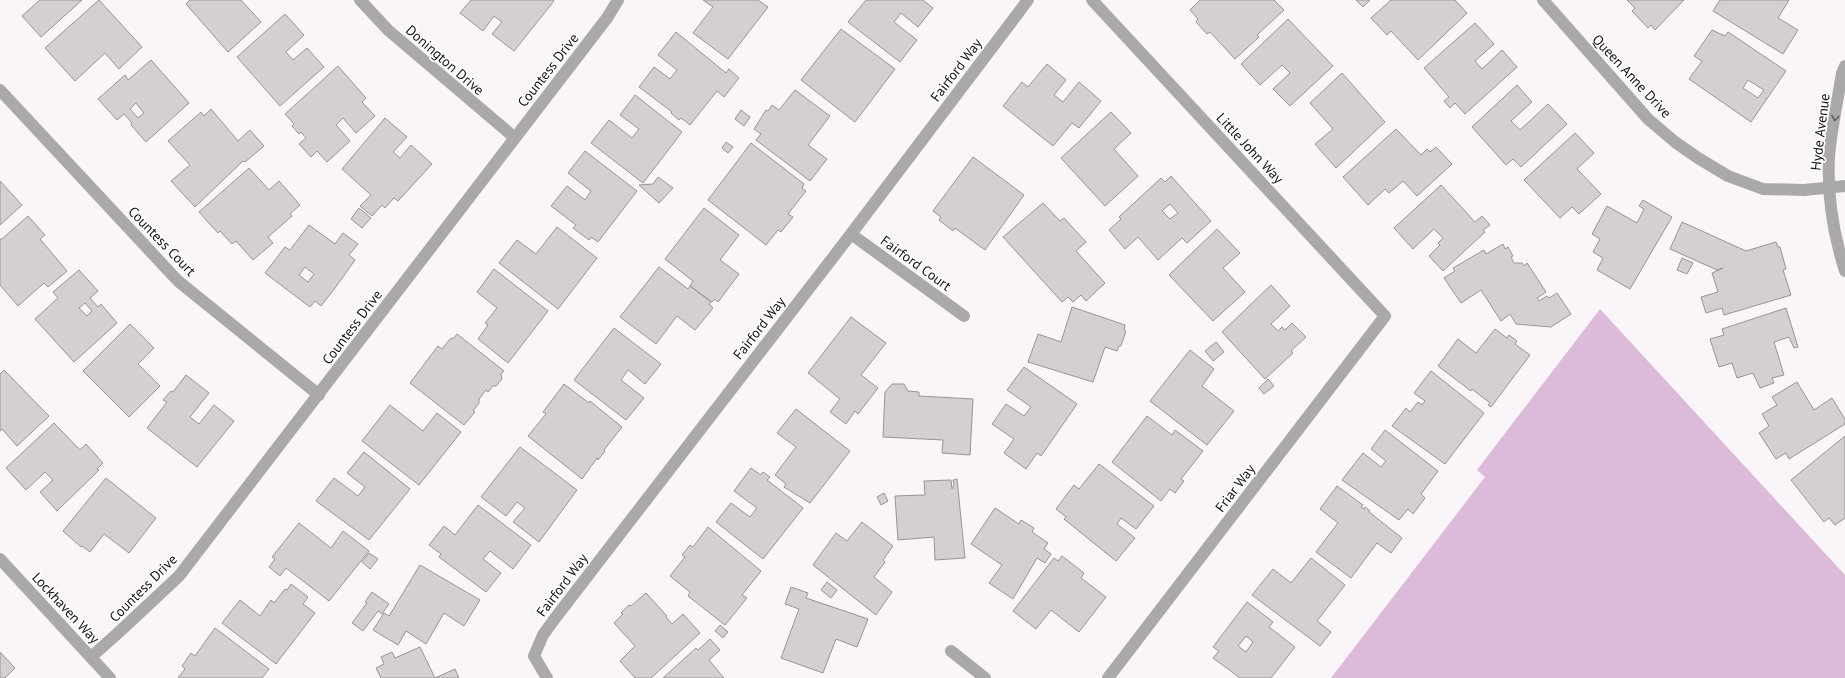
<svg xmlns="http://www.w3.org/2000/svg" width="1845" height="678" font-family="'PT Sans',sans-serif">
<rect width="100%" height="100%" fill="#faf5f9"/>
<path fill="#dcbad9" d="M1600,309l245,266v103h-514l154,-201 -8,-7z"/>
<path fill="#d4cfd3" stroke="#979397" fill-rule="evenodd" d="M40,0h42l-41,37 -19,-21z
M99,0l43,47 -23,22 -14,-16 -30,28 -30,-33z
M190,0h51l20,22 -33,30 -42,-48z
M471,0h82l1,1 -40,50 -22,-17 10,-12 -8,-6 -11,15 -23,-18z
M703,0h55l10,7 -40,52 -35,-26 20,-26z
M866,0h57l10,8 -15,19 -17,-14 -7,9 23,18 -17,22 -52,-40z
M1200,0h74l10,10 -27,25 2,2 -24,22 -25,-27 -3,2 -11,-12 2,-3 -8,-9z
M1356,0h14l-7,7z
M1391,0h64l12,13 -49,47 -27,-29 -4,4 -16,-17z
M1627,0h57l-29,30 -4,-5 -3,3 -16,-17 3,-3z
M1720,0h69l-11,18 20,12 -15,24 -70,-43z
M285,14l19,21 -18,17 7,8 14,-12 17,19 -44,39 -43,-49z
M1288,19l45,47 -43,40 -17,-17 17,-16 -8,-8 -22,20 -19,-21z
M1475,23l19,21 -19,17 7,8 20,-19 15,17 -52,47 -10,-11 -5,5 -6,-7 5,-4 -25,-29z
M841,29l54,40 -40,53 -54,-42z
M1712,30l13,6 3,-4 58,39 -35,51 -62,-43 13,-18 -8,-5zM1748,80l16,10 -6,8 -15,-10z
M676,32l50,41 3,-4 10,9 -15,19 -7,-6 -27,34 -9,-7 -2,2 -8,-7 1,-1 -33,-25 15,-20 16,12 7,-9 -19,-15z
M151,60l38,43 -43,39 -15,-17 1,-2 -8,-9 -7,6 -19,-21 27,-24 3,5zM136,103l8,10 -6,5 -8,-9z
M1047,64l19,16 -12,15 9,7 16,-20 22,19 -22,27 -7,-5 -19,23 -50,-40 19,-24 6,5z
M338,66l28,32 -4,4 13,14 -19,17 -13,-15 -7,7 14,16 -23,21 -10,-11 -6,6 -12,-13 7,-6 -5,-6 -2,2 -7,-8 2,-2 -9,-10z
M1342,73l43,49 -49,46 -21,-24 18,-15 -23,-26z
M1517,85l15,17 -21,19 9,9 28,-26 19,20 -46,43 -8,-8 -7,6 -34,-38z
M795,90l35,26 -22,29 19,14 -17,22 -54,-41 5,-6 -7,-5 12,-19 2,1 4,-6 7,5z
M635,95l47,37 -39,51 -52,-40 18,-23 23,18 7,-9 -19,-14z
M211,109l27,32 12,-11 14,16 -19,16 -2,-1 -48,46 -24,-26 19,-16 -22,-24 33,-29 3,4z
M741,110l9,7 -6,9 -9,-7z
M1111,112l20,21 -17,16 24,27 -33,30 -44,-48z
M385,118l22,19 -14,15 7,6 11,-13 21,19 -34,37 -4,-3 -9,10 -3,-3 -10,11 -12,-10 11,-11 -29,-26z
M1396,129l25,26 6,-6 3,3 6,-5 16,17 -35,32 -14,-15 -14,12 -4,-4 -17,16 -25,-28z
M1575,133l19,20 -17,16 24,25 -22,20 -7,-7 -12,11 -36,-38z
M726,142l7,5 -5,6 -6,-5z
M751,143l53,41 -2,4 4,3 -18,23 5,3 -12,15 -3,-2 -12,15 -58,-45z
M585,151l52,40 -39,51 -7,-5 -2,3 -16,-12 3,-3 -25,-19 16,-20 18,14 6,-9 -23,-18z
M973,157l51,38 -39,55 -30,-22 -2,3 -14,-11 2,-3 -8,-6z
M249,168l20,22 10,-9 21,24 -10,9 2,2 -24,21 5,6 -20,17 -17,-19 -4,3 -12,-13 -2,2 -19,-21z
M1171,176l40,45 -24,22 -5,-5 -24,22 -20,-23 -13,12 -16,-19 12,-11 -2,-2 42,-39 4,4zM1170,204l8,9 -8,6 -8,-8z
M658,177l15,11 -14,15 -20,-18 14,-1z
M0,181l22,24 -22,20z
M1441,185l34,37 7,-6 8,9 -7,5 2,2 -42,39 -14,-15 11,-11 -2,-2 5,-5 -9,-9 -21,20 -19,-21z
M1643,200l29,17 -42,72 -33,-19 6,-12 -10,-6 7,-13 -8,-5 15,-28 30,17 7,-14 -5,-3z
M1043,203l17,18 4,-3 22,24 -10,9 29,32 -19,18 -5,-6 -8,7 -5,-5 -6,5 -59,-65z
M359,208l12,10 -9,10 -11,-9z
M704,208l35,27 -19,25 19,14 -21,28 -3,-3 -3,3 -22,-16 3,-5 -28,-22z
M28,216l17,19 -5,4 27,32 -19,16 -4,-4 -26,23 -18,-21v-46h2z
M1682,222l64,29 30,-9 2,5h2l6,22 -3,1 8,25 -67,20 -2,-7 -16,5 -5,-16 17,-5 -6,-19 11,-5 -6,2 -47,-21z
M309,225l26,19 8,-11 15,11 -9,11 6,5 -20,28 -14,18 -6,-5 -5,6 -45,-34 20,-26 5,3zM305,267l9,7 -6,8 -9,-7z
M557,227l40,31 -39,51 -59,-46 18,-23 19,14z
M1217,229l23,24 -17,15 22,24 -32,29 -44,-46z
M1503,244l2,5 3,-2 5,9 -2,1 3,6h8l2,3 3,-3 19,29 -9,6 2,3 8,-5 2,2 8,-5 14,21 -20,13 -35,-3 -6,-10 -9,7 -20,-31 -20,13 -17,-25 11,-7 -2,-3 31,-18 2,4z
M1682,258l11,5 -6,11 -10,-4z
M659,267l29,22 2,-3 21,16 -2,2 4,4 -18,22 -18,-14 -21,28 -36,-27z
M494,269l54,42 -40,52 -30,-24 10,-14 -3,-2 12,-15 -20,-16z
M79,270l19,21 -8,7 8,9 3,-3 16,19 -43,39 -39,-43 23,-21 -5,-6zM85,303l7,8 -5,5 -8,-8z
M1271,285l19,21 -19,18 7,7 4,-4 3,3 7,-7 14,14 -15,14 2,2 -28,26 -43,-47z
M1072,307l53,18 -1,5 2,1 -5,15h-2l-2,5 -12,-4 -12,35 -65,-20 10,-28 23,8z
M1786,308l12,39 -4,1 -5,-11 -15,5 10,33 -12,3 2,5 -14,5 -7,-15 -16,5 -5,-15 -13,4 -9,-28 14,-4 -2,-6z
M851,317l35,26 -25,32 17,13 -20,26 -3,-3 -9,13 -16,-12 10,-13 -32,-26z
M130,324l24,24 -16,16 22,22 -31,31 -46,-46z
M614,328l47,36 -16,20 -17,-14 -7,10 23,18 -18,22 -52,-40z
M1495,329l12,9 2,-3 8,6 -2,3 15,11 -39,52 -3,-2 2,-2 -18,-14 -1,2 -33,-25 20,-27 18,14z
M457,334l47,37 -3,3 1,5 -6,7h-3l-5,6 -2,-2 -7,9v4l-6,8 2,1 -11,13 -54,-42 28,-37 4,3 8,-10 4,-1z
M1216,342l8,10 -11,9 -8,-10z
M1190,350l24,19 -12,17 32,25 -27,34 -57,-44z
M1024,367l53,37 -36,52 -4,-3 -11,16 -22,-16 10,-14 -22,-15 14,-20 18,12 7,-9 -24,-17z
M4,370l45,46 -32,30 -15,-17 -2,2v-57z
M1431,371l53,42 -39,51 -53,-38 14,-18 4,4 8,-10 4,3 3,-4 -11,-8z
M186,375l23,18 -19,24 9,7 15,-19 20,16 -37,46 -50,-39 20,-26 -4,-2 8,-9 2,1z
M1268,379l6,7 -10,8 -5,-6z
M1797,382l17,28 18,-12 13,21v5l-56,35 -3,-6 -10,6 -17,-26 10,-7 -7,-12 15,-9 -5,-8z
M564,384l25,19 1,-2 32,26 -18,23 1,1 -7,9 -1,-2 -15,21 -54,-43 18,-22 -3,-2z
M892,384h12l4,7 11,1v4l54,3 -3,56 -28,-2 1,-13 -60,-3 2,-45z
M390,405l33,26 14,-18 24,19 -42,53 -57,-44z
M796,409l54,42 -40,52 -26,-16 2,-3 -11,-9 21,-28 -19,-14z
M1147,416l25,19 3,-5 28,21 -22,28 3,2 -9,12 -5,-4 -9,12 -49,-39z
M54,423l26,27 6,-6 17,19 -6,6 2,1 -42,41 -17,-19 13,-12 -8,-8 -19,18 -20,-22z
M1385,430l53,41 -17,23 4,4 -12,16 -5,-5 -9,11 -57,-40 21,-27 18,14 5,-6 -15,-12z
M1845,436v82l-10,7 -6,-7 -5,4 -33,-42z
M520,447l57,43 -38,52 -26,-20 12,-14 -8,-6 -11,14 -25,-19z
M364,452l46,37 -41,51 -53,-39 18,-23 24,18 7,-9 -18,-14z
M1099,464l55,42 -18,23 -15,-11 -4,6 18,14 -19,23 -52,-42 2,-2 -10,-8 18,-24 5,4z
M751,468l10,7 2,-3 7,5 -3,3 36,28 -40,51 -47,-37 15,-19 19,14 7,-9 -23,-17z
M106,478l50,40 -27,35 -25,-19 -14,18 -8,-6 -1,1 -18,-16z
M957,479l8,79 -30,2 -1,-23 -36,3 -3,-44 30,-1 -1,-14 27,-1 1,9 2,-4 -1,-5z
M1337,486l26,19 -2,2 3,2 1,-2 5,4 -1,1 33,26 -11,15 -14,-10 -26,35 -35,-26 22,-29 -18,-14z
M884,493l4,8 -7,4 -4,-8z
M478,505l53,40 -18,24 -23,-18 -7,8 18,14 -15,19 -47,-35 2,-3 -12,-9 15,-19 11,9z
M995,508l24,16 2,-4 13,8 -2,4 16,11 -4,6 7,5 -6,9 -8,-5 -24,41 -24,-16 13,-18 -31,-21z
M862,522l31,24 -10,14 2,2 -11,15 18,15 -16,23 -63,-50 23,-32 11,8z
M299,523l32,25 12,-17 26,20 -40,50 -43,-33 -6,8 -11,-9 6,-8 -3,-2z
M708,527l53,44 -19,24 5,3 -22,27 -37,-29 2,-4 -20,-16 15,-19 -3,-2 8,-10 3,2z
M369,553l9,6 -8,10 -8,-7z
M1062,556l22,17 -3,5 25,19 -27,35 -28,-22 -15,19 -23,-18 41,-53 4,3z
M1311,558l34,27 -28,36 14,11 -11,14 -68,-51 21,-26 18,14z
M420,565l60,35 -16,26 -20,-13 -18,31 -20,-13 -8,14 -25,-15 11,-17 5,3z
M827,582l10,8 -6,8 -10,-8z
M291,584l17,13 -5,7 12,9 -39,51 -54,-41 18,-23 20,16 11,-16 3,3 11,-14 2,1z
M791,587l17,6 -2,5 62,21 -11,28 -21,-8 -13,34 -42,-15 18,-49 -14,-5z
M372,592l17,12 -7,10 -4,-3 -15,20 -11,-8 15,-20 -2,-1z
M646,593l21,23 -1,1 6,7 11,-10 17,19 -49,45h-16l-15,-17 15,-15 -21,-23 9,-9 -2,-1 8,-8 2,1z
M1247,602l26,20 -4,5 26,20 -24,31h-31l-27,-20 6,-7 -6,-4zM1246,636l7,6 -7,10 -8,-6z
M720,625l8,7 -5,6 -8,-7z
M215,628l54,41 -7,9h-84l7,-9 -3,-3 9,-13 4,3z
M710,639l10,11 -11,10 15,18h-61l33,-30 2,2z
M420,647l15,31 20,-9 4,9h-78l-5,-10 8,-4 -3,-7 11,-5 3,6z
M0,652l15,16 -10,10h-5z"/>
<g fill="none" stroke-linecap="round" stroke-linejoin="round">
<path stroke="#aba8aa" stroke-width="12" d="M360,0l28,30 127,108
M1092,0l293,316 -277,362
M1543,0l105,119 27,23 23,16 30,18 35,13 41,1 41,-4
M1845,66l-3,7c-4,27 -11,56 -13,84 -2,38 5,79 16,114
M0,90l178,191 141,114
M851,234l113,82
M0,559l110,119
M951,651l34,27
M91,657l27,-24 61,-57 428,-558 11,-18
M547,678l-13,-22 9,-21 13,-18 295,-383 177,-234"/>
</g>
<defs><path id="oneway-chevron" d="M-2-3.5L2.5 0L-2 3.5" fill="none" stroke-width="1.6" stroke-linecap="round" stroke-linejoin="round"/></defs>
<use stroke="#605e5f" href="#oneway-chevron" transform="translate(1835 118) rotate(99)"/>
<g text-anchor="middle" stroke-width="3.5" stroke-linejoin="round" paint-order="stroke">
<g font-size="14" fill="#141314" stroke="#fff">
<text transform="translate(445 60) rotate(41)" y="5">Donington Drive</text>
<text transform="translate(548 70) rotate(-52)" y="5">Countess Drive</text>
<text transform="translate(956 70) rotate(-53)" y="5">Fairford Way</text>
<text transform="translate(1632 76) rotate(47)" y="5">Queen Anne Drive</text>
<text transform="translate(1820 132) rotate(-83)" y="5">Hyde Avenue</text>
<text transform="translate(1250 148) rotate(47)" y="5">Little John Way</text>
<text transform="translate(162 241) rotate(46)" y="5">Countess Court</text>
<text transform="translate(916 263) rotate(36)" y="5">Fairford Court</text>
<text transform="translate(352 327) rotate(-53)" y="5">Countess Drive</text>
<text transform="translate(759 328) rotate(-52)" y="5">Fairford Way</text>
<text transform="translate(1235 488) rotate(-53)" y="5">Friar Way</text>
<text transform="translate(562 585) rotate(-53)" y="5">Fairford Way</text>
<text transform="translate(143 588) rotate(-45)" y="5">Countess Drive</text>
<text transform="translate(66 608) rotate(47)" y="5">Lockhaven Way</text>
</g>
</g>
</svg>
